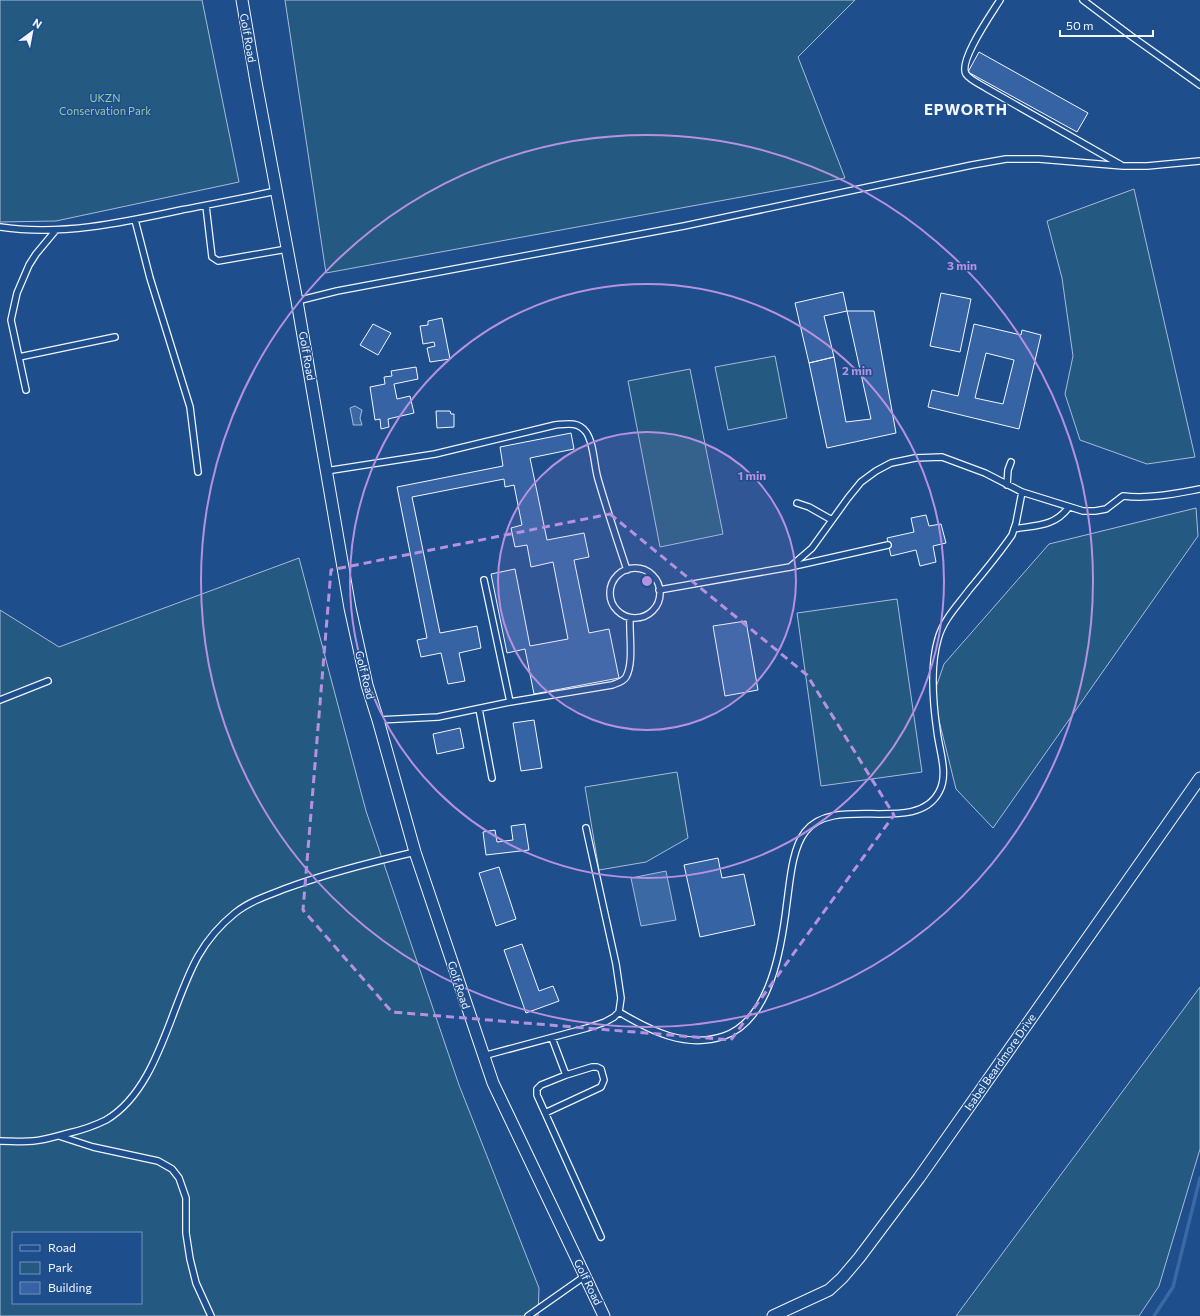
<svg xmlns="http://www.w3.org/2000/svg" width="1200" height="1316" font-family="Commissioner,sans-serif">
<rect width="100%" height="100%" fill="#1f4e8c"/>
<path fill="#245a82" stroke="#a8bbd7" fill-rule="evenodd" d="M0,0h202l37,182 -183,39 -56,1z
M285,0h570l-57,57 47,121 -519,95z
M1134,189l61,268 -48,7 -67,-24 -15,-46 8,-38 -11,-78 -15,-57z
M775,356l12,62 -59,12 -13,-63z
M690,369l33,165 -63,13 -32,-166z
M1196,508l2,28 -205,292 -37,-39 -23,-93 11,-32 105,-120z
M299,558l67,253 93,274 80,203 -1,28h-538v-706l59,37zM13,1233h128v70h-128z
M897,599l25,173 -101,14 -24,-173z
M677,772l11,66 -42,24 -47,8 -14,-83z
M1200,987v162l-41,137 -20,30h-183z"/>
<path fill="#3b69a3" stroke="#a8bbd7" d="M355,406l7,4 -2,8 2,7h-9v-2l-3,-15z
M666,871l10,49 -35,6 -10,-48z"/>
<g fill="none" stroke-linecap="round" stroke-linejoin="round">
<path stroke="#3b69a3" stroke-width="3.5" d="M1154,1316l19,-29 27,-109"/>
</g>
<path fill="#3563a3" stroke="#f2f6ff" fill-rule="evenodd" d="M979,52l109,61 -11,19 -109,-60z
M843,292l4,19 -23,5 10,41 -25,6 -14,-60z
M941,293l30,6 -11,53 -30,-6z
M847,311h27l22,122 -69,15 -18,-85 25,-6 12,65 25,-3z
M442,318l8,41 -20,3 -3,-14 8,-2 -1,-4 -11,2 -3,-18 8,-1v-4z
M373,324l18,9 -13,22 -18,-10z
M974,324l47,11 1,-5 19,5 -22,94 -91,-22 4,-17 26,6zM986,353l28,7 -11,44 -28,-6z
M416,367l2,12 -24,5 3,15 13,-3 4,17 -26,6 1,8 -8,2 -1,-10 -5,1 -5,-33 15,-3 -1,-7 8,-1 -1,-5z
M436,411h14l1,3h3v13l-17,1z
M571,433l3,16 -44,9 17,82 37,-7 5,24 -15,3 15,73 20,-4 10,49 -85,16 -9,-45 -18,4 -16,-79 24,-5 15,77 38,-7 -15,-77 -22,5 -4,-22 -12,2 -4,-19 11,-3 -8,-40 -9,2 -1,-8 -92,18 28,136 37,-7 4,22 -22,5 6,28 -17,3 -7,-31 -20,4 -4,-17 10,-2 -30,-151 106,-21 -3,-19z
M926,515l3,11 12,-2 5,19 -13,3 3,16 -16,4 -4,-16 -25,6 -4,-18 27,-6 -3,-14z
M746,621l12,69 -33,6 -12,-70z
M534,720l8,48 -21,3 -8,-48z
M460,728l4,20 -27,6 -4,-20z
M525,824l4,26 -43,5 -3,-23 12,-2 2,12 16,-2 -2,-14z
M718,858l4,20 22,-4 11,51 -55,12 -16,-72z
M499,867l17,52 -20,7 -17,-53z
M522,944l17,47 14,-5 6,15 -33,12 -22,-63z"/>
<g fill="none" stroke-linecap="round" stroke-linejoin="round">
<defs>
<path id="lane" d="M1000,0c-8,13 -42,61 -34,74 4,6 14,10 20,14l135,77
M1083,0l48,36 69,49
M206,206l6,51 6,4 69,-12
M135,220l15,58 40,129 8,65
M0,227c61,9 121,-4 181,-17 31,-6 63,-12 95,-19
M297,301l40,-10 347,-65 288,-61 34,-6h33l84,7h24l53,-5
M19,357l96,-20
M26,390l-15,-70 6,-27 12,-28 7,-11 20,-24
M326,471l109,-17 120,-29c11,-1 23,-4 31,7 8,11 8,34 12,47 9,31 19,61 29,91
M1007,485l1,-15 3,-8
M797,503l12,4 23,13
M1014,529c22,-4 40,-2 55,-22
M790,567l22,-19 36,-50 13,-16 15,-11 15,-8 24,-5 27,-1 43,16 37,19 61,19h12l11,-2 17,-13c27,3 50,-2 77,-7
M610 593a25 25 0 1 1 50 0a25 25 0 1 1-50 0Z
M484,580l26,122
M659,590l131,-23 98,-22
M0,700l48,-19
M479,709l13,69
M378,720l60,-3 72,-15 102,-17c5,-2 11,-3 14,-8 8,-14 3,-43 4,-59
M619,1012c32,19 67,37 105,24 47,-16 58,-91 63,-134 3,-21 5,-53 18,-70 29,-39 111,4 134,-40 10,-18 0,-42 -2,-61 -4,-28 -7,-65 1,-92 5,-19 20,-34 31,-49 15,-18 30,-36 43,-55l4,-12 6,-31
M552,1038l14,37 -25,10 -4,4v6l64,142
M483,1056l104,-28 18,-6 9,-5 5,-5 2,-14 -5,-34 -30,-136
M545,1113l56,-26 3,-7 -3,-11 -4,-2h-5l-26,8
M59,1136l34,11 65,14 14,8 7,9 7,20v35l4,26 6,24 15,33
M0,1141c11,0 22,1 33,0 12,-1 24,-5 36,-8 13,-3 25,-7 37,-13 36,-21 53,-68 67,-105 16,-42 26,-73 62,-102 15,-12 34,-18 52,-25 41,-15 85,-26 128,-36
M528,1316l57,-40"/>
<path id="street" d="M242,0l14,82 41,219 53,307 17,77 11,35 37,132 78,231 111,233
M773,1316l56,-26 13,-12 17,-20 60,-80 281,-400"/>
</defs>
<use href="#lane" stroke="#f2f6ff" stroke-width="8"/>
<use href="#street" stroke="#f2f6ff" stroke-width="13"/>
<use href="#lane" stroke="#1f4e8c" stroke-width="5.5"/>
<use href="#street" stroke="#1f4e8c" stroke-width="11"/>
</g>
<path fill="none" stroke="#b691df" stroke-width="3" stroke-dasharray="8 5" stroke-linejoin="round" d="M610,514l197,161 87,140 -163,225 -339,-28 -89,-102 28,-340z"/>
<circle cx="647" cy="581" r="149" fill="#b691df" fill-opacity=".12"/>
<g fill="none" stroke="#b691df" stroke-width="2">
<circle cx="647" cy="581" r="149"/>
<circle cx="647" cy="581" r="297"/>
<circle cx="647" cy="581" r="446"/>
</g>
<g text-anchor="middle" stroke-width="3" stroke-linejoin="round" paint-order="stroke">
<g font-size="11" fill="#f2f6ff" stroke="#1f4e8c">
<text transform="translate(248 38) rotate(80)" y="4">Golf Road</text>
<text transform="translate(307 356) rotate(80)" y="4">Golf Road</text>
<text transform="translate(365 675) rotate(76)" y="4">Golf Road</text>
<text transform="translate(459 985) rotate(72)" y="4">Golf Road</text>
<text transform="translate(1000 1062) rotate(-55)" y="4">Isabel Beardmore Drive</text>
<text transform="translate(588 1282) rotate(64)" y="4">Golf Road</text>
</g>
<g font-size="11" fill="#97c8a6" stroke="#1f4e8c">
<text x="105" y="102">UKZN<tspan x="105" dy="13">Conservation Park</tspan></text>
</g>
<g font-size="15" font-weight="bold" letter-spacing="1" fill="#f2f6ff" stroke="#1f4e8c">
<text x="966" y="115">EPWORTH</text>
</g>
</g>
<circle cx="647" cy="581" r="6" fill="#b691df" stroke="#1f4e8c" stroke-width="2"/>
<g font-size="12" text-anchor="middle" font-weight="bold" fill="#b691df" stroke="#1f4e8c" stroke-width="3" stroke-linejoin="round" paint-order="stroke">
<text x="962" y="270">3 min</text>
<text x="857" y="375">2 min</text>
<text x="752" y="480">1 min</text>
</g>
<rect x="12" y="1232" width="130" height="72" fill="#1f4e8c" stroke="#7391ba"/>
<rect x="20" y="1245" width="20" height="6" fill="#1f4e8c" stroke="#7391ba"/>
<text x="48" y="1252" font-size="12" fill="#f2f6ff">Road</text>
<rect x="20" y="1262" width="20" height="12" fill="#245a82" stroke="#7391ba"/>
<text x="48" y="1272" font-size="12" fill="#f2f6ff">Park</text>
<rect x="20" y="1282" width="20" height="12" fill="#3563a3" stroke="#7391ba"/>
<text x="48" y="1292" font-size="12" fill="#f2f6ff">Building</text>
<g transform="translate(32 32) rotate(32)" stroke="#1f4e8c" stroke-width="3" paint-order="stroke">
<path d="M0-3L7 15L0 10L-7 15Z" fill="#f2f6ff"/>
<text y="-6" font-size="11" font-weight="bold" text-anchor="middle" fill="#f2f6ff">N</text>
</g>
<path d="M1060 30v6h93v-6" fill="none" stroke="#f2f6ff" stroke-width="2"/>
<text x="1066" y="30" font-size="12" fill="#f2f6ff" stroke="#1f4e8c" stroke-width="3" paint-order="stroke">50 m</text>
</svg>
